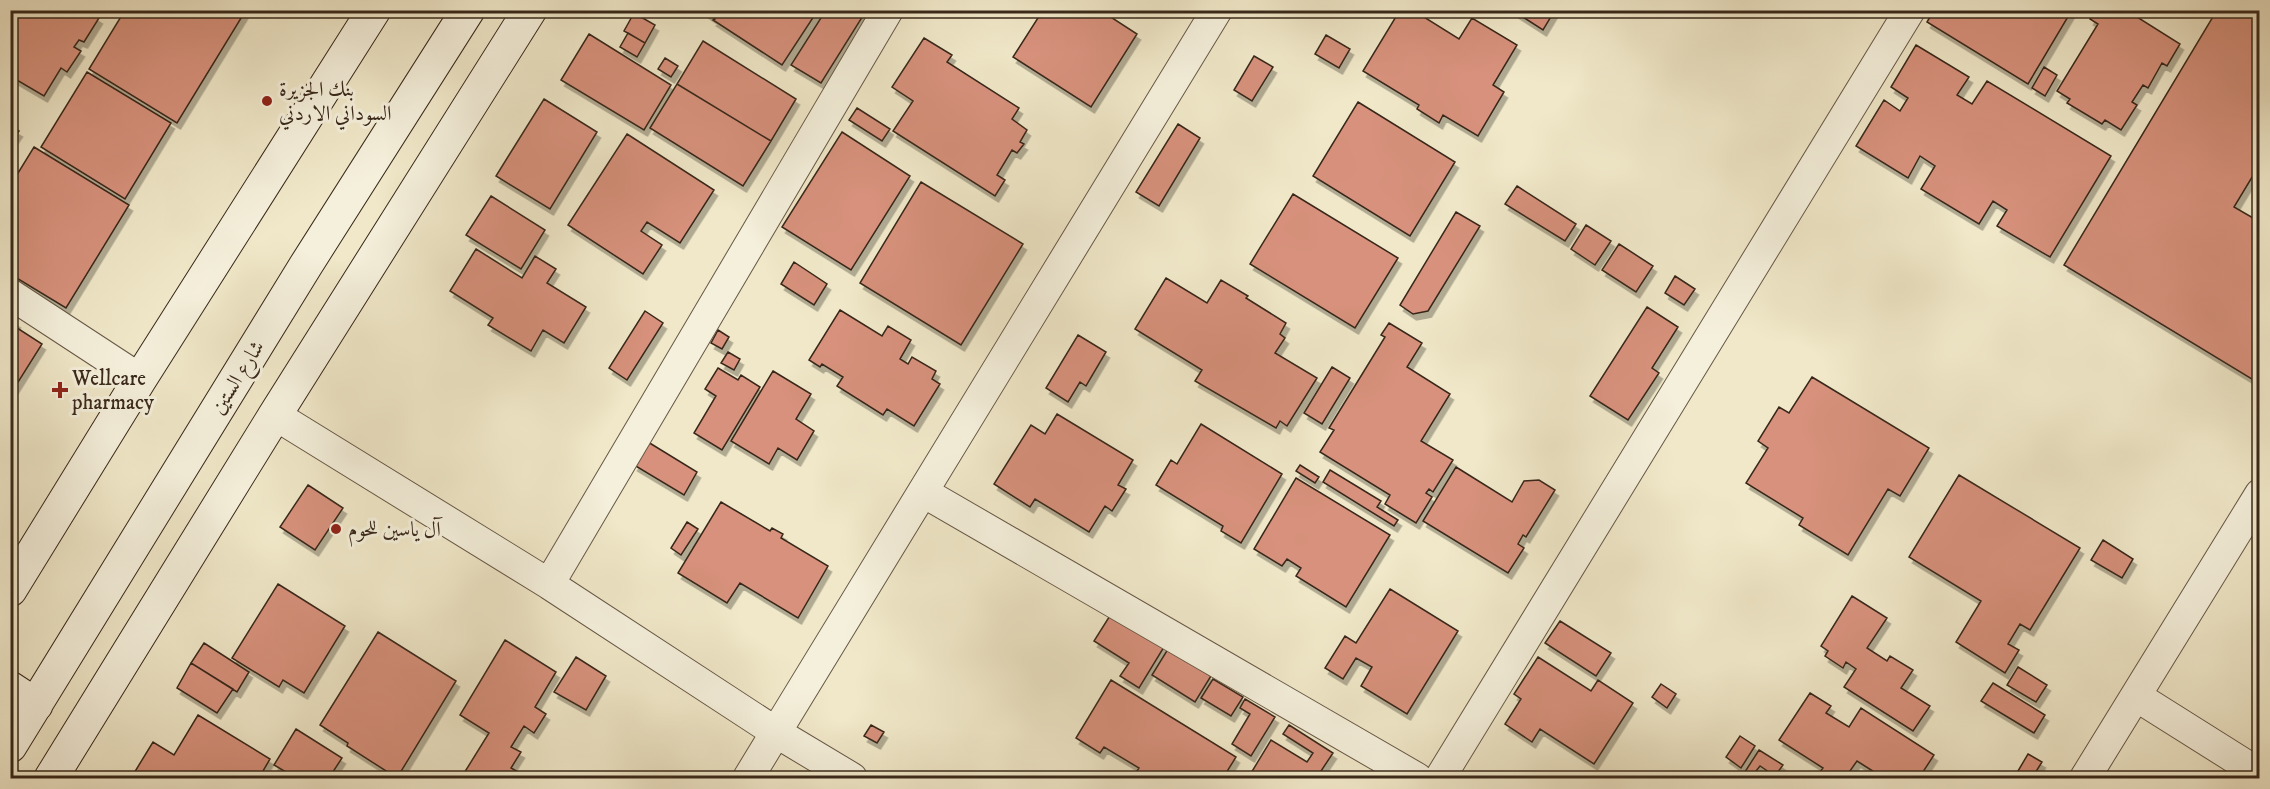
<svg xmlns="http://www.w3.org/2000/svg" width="2270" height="789" font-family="'IM FELL DW Pica',Amiri,serif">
<defs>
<filter id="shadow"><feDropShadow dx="3.5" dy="6" stdDeviation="0" flood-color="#0004"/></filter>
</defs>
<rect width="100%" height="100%" fill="#f0e8c9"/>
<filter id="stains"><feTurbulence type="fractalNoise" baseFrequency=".00333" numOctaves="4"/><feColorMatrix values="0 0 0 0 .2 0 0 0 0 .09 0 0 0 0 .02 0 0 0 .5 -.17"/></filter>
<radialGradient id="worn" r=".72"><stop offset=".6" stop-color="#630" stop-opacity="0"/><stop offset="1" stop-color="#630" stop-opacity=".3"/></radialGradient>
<path fill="#d7917c" stroke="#39281a" stroke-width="1.5" filter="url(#shadow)" d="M15,10h71l13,8 -15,24 -5,-2 -5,7 7,4 -14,21 -6,-4 -17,28 -34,-20v-59z
M125,10h121l-69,113 -88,-54z
M702,10h116l-36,55 -69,-45 2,-1z
M826,10l40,1 -45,72 -30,-18z
M1043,10h57l37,24 -46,73 -78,-50z
M1400,10h21l-2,4 40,25 13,-21 45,27 -24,40 11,7 -26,44 -35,-21 -4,8 -22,-14 2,-4 -56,-34z
M1512,10h43l-12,20z
M1934,10h138l-44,74 -101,-62z
M2095,10h31l54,34 -13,22 -5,-3 -14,25 -5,-3 -11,17 5,3 -16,25 -16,-10 -3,4 -35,-21 3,-4 -13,-8 41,-67 -8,-5z
M2217,10h30l13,8v146l-26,43 26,15v162l-196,-119z
M634,13l21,12 -10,18 -21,-12z
M628,33l17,10 -8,14 -17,-10z
M589,34l82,51 -27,45 -83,-50z
M1326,35l24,14 -11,19 -24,-14z
M924,38l28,17 -5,7 72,46 -7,11 15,11 -7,12 4,2 -7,9 -5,-3 -15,25 8,5 -10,16 -102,-65 20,-30 -21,-14z
M703,41l93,58 -25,42 -94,-57z
M1916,45l53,32 -12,18 15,9 15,-23 124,75 -61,101 -53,-31 10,-16 -14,-9 -14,23 -58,-35 14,-23 -15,-10 -12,22 -52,-32 28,-46 16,11 8,-13 -17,-11z
M1254,56l19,11 -21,34 -18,-11z
M665,58l13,8 -7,11 -13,-8z
M2044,67l13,8 -12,21 -13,-8z
M87,72l84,51 -46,76 -84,-52z
M677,84l94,57 -28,45 -93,-58z
M544,99l53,33 -47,77 -54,-33z
M1358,102l97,60 -45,74 -97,-60z
M857,108l33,21 -8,12 -33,-21z
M1178,124l22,14 -41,68 -23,-14z
M10,126l9,5 -9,13z
M842,132l68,44 -59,94 -69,-43z
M627,134l87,56 -34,53 -33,-21 -6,9 21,14 -19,29 -75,-49z
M34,147l95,58 -63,103 -56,-34v-88z
M921,182l102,62 -62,101 -101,-62z
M1517,186l59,38 -11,17 -60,-37z
M1293,194l105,64 -43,70 -105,-64z
M491,196l54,34 -24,39 -55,-34z
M1456,212l24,14 -52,85 -15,3 -13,-9z
M1586,225l25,16 -16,24 -24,-16z
M1619,244l34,22 -17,26 -34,-22z
M476,249l46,29 13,-22 21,13 -9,14 39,24 -22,36 -21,-13 -12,21 -43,-26 5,-7 -43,-27z
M794,262l33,22 -13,21 -33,-21z
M1675,276l20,13 -11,16 -19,-12z
M1166,278l41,25 14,-23 27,16 -2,2 40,25 -6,11 5,4 -10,15 42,25 -30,48 -7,-5 -4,7 -81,-47 7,-11 -67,-41z
M1647,307l31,20 -26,41 7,5 -31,47 -38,-24z
M840,310l42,26 6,-10 23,14 -11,19 8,5 4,-7 24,14 -4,8 8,5 -26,42 -27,-17 -4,6 -46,-29 6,-9 -21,-13 -2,3 -11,-7z
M645,311l18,12 -36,57 -18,-12z
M10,318l7,4 -3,4 28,18 -32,51z
M1389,323l33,20 -15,24 43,27 -29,47 32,19 -20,32 -4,-3 -3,4 6,4 -16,26 -31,-19 5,-9 -70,-43 14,-22 -5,-2 56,-91 -4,-2z
M718,330l11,7 -7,12 -11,-6z
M1078,335l28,17 -20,34 -6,-4 -12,20 -22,-14z
M728,352l12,7 -6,11 -13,-7z
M1332,367l18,11 -28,46 -18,-11z
M718,368l20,12 3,-5 19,12 -38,63 -28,-17 22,-37 -11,-7z
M773,371l38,23 -15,25 18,12 -17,29 -19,-12 -9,16 -38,-23z
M1812,377l117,71 -29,48 -12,-7 -40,66 -49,-30 4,-7 -57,-35 22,-35 -10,-7 21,-34 10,6z
M1057,414l76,46 -15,25 8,4 -14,22 -7,-5 -16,26 -54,-33 -5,8 -36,-23 37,-59 14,9z
M1201,424l81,50 -41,69 -20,-12 2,-5 -67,-41 15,-25 6,4z
M648,442l49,30 -13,23 -50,-30z
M1300,465l19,12 -4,6 -19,-12z
M1456,467l56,35 12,-21 15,-1 16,10 -29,47 -3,-2 -5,9 6,4 -16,25 -85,-52z
M1330,470l51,31 -4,6 21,13 -4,6 -71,-44z
M1959,475l121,73 -50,82 -10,-6 -12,20 11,6 -14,23 -49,-31 25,-41 -72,-44z
M1296,478l94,57 -44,72 -50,-31 5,-8 -14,-9 -5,7 -28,-17z
M308,485l35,23 -28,42 -35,-23z
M721,502l49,29 2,-3 11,6 -2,4 47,28 -30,52 -58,-35 -13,20 -49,-30z
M687,522l11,7 -17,26 -10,-7z
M2103,540l30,19 -11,19 -31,-18z
M278,584l67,42 -41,67 -21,-13 -4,7 -47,-29z
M1390,589l68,42 -51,83 -46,-28 11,-19 -16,-9 -13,21 -18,-11 20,-32 11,7z
M1852,596l35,22 -20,30 20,13 3,-5 23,14 -12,18 29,18 -17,25 -69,-44 12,-18 -10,-7 -3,6 -18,-12 3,-5 -7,-5z
M1111,614l53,33 -25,41 -19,-12 9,-13 -35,-22z
M1560,621l51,32 -15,23 -51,-33z
M378,632l78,49 -59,97 -50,-32 1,-3 -28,-18z
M505,640l51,32 -21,35 11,7 -12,19 -10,-7 -13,21 10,5 -10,16 16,9 -66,1 28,-45 -29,-18z
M204,643l45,29 -12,20 -46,-29z
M1168,649l43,27 -16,26 -43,-27z
M576,657l30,19 -20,34 -32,-18z
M1538,657l53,34 7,-11 35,23 -39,61 -54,-35 -8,13 -27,-18 16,-25 -7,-5z
M191,663l42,26 -16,24 -40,-25z
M2018,667l29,18 -11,17 -29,-17z
M1213,679l30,18 -12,19 -30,-18z
M1111,680l125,77 -13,21h-81l-7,-4 4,-6 -35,-21 -4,6 -24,-15z
M1993,683l52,32 -11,18 -53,-32z
M1661,684l15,10 -9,14 -15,-11z
M1810,693l21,13 -5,7 23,14 12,-19 73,47 -15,23h-43l3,-3 -22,-14 -12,17h-17l-9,-5 4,-5 -44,-28z
M1245,699l30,18 -24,39 -19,-12 18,-30 -10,-6z
M198,715l72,44 -11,19h-128l22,-36 21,13z
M871,725l13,7 -7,11 -13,-7z
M1289,725l44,28 -12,18 12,7h-85l23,-38 36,22 6,-9 -30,-19z
M296,729l46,29 -13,20h-33l-22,-13z
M1740,736l15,10 -14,22 -15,-11z
M1759,750l24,15 -8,11 -15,-10 -4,5 7,4 -3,3h-19z
M2028,754l14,8 -10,16 -14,-7z"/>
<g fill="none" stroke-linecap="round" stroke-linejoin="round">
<defs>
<path id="street" d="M10,294l130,85
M275,415l274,169 228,149 75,45
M923,492l494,286
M549,584l339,-574
M2136,696l124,78
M748,778l469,-768
M1440,778l470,-768
M2085,778l175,-284"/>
<path id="secondary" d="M10,590l130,-211 234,-369
M10,688l26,17
M10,746l296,-481 162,-255
M51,778l224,-363 255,-405"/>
</defs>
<use href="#street" stroke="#675846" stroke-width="32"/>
<use href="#secondary" stroke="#39281a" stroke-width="35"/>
<use href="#street" stroke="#f5f0dc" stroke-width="30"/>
<use href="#secondary" stroke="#f5f0dc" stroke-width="33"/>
</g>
<g fill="#8f2418" stroke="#f5f0dc" stroke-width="2">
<circle cx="267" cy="101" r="6"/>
<path d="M57 381h6v6h6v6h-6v6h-6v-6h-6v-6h6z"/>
<circle cx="336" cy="529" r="6"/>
</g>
<g text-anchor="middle" stroke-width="6" stroke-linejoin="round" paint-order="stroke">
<g font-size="21" fill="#39281a" stroke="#f5f0dc" text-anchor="start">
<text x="279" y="96">بنك الجزيرة<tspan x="279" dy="24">السوداني الاردني</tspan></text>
<text x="72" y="385">Wellcare<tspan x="72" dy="24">pharmacy</tspan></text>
<text x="348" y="536">آل ياسين للحوم</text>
</g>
<g font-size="21" fill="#39281a" stroke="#f5f0dc">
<text transform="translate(237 377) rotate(-58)" y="7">شارع الستين</text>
</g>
</g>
<rect width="2270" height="789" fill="none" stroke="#f0e8c9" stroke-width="36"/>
<rect x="12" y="12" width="2246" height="765" fill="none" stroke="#39281a" stroke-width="3"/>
<rect x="18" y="18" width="2234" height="753" fill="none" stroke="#39281a" stroke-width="1.5"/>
<rect width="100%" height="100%" filter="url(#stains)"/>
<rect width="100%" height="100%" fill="url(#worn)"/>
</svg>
